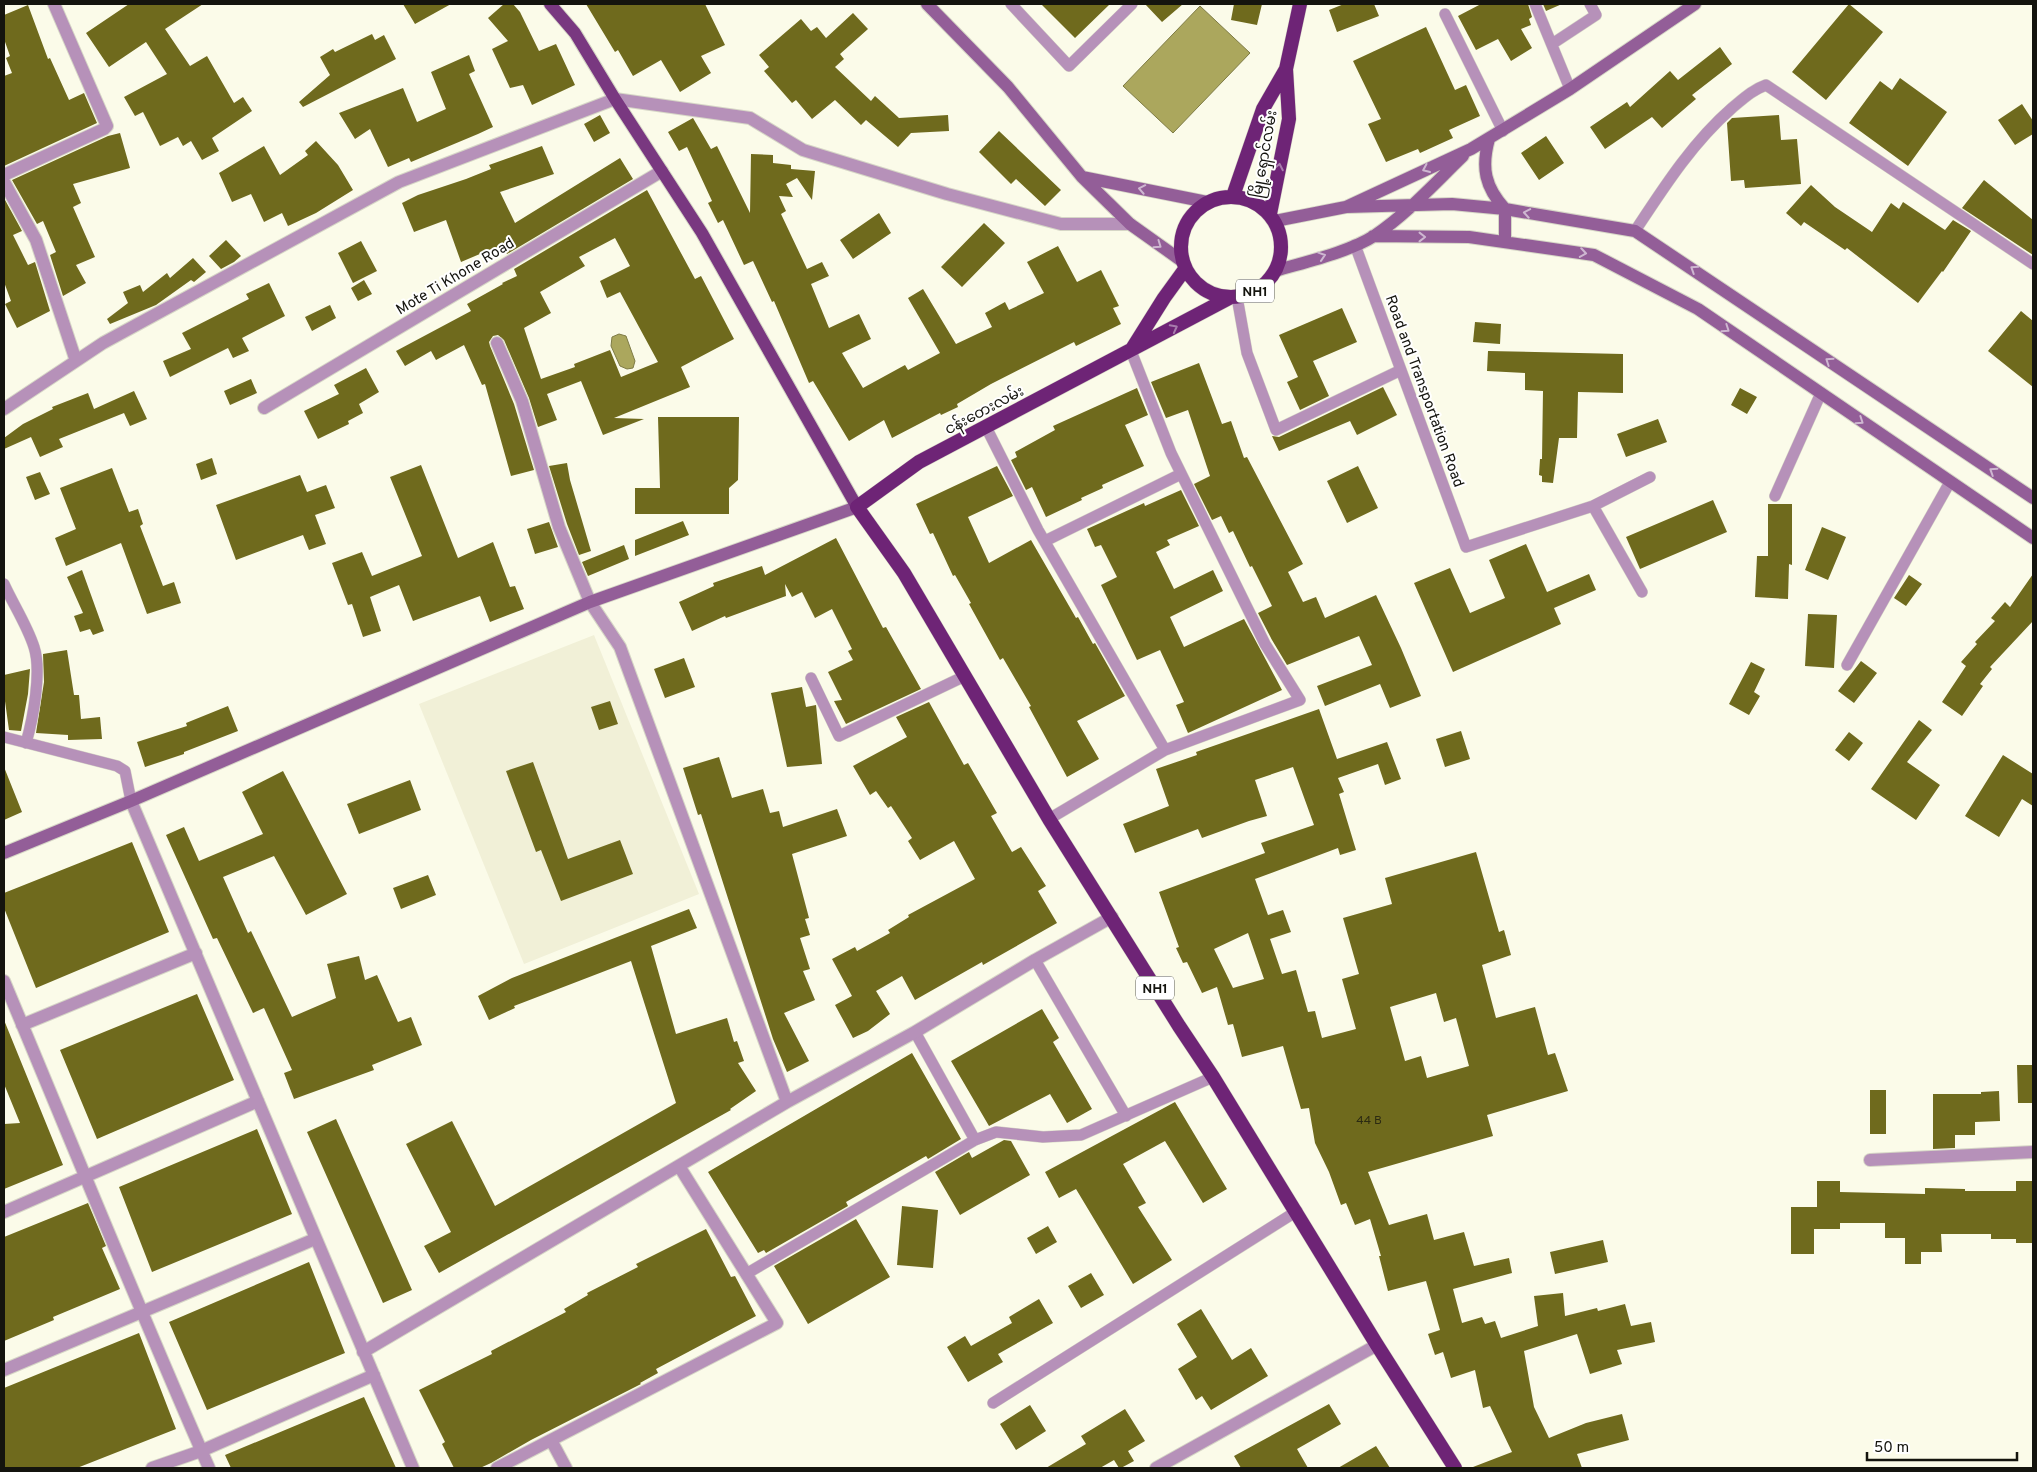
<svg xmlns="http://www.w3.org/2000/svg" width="2037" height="1472" font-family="Overpass,'Noto Sans Myanmar',sans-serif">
<rect width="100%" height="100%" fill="#fbfbe9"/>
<path fill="#f1f0d7" d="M594,635l105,259 -175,70 -105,-260z"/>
<path fill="#aba75d" stroke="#7e7b45" d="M1200,6l50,47 -77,80 -50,-47z
M619,334l7,2 9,25 -2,7 -6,1 -7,-3 -9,-20 1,-9z"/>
<path fill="#6f6a1d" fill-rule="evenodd" d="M129,4h74l-38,25 25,37 17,-10 27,47 9,-6 9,14 -40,27 7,13 -17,9 -11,-19 -8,5 -5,-9 -18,9 -17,-34 -8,4 -11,-19 43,-23 -21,-32 -37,25 -23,-34z
M403,4h48l-36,20z
M504,4h9l7,8 19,39 17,-7 19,41 -43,20 -9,-20 -13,3 -18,-39 16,-8 -20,-23z
M586,4h119l20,41 -24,11 10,17 -31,19 -19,-32 -28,16 -15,-26 -3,2z
M1041,4h69l-35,34z
M1145,4h38l-21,18z
M1234,4h28l-5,21 -26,-5z
M1344,4h30l5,12 -42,16 -8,-22z
M1481,4h47l4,13 -3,2 2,6 -10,4 11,19 -21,13 -13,-22 -22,11 -18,-34z
M1543,4h19l-16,7z
M1849,4l34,28 -57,68 -34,-28z
M28,5l20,54 2,-1 19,42 15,-7 13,30 -93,43v-90l8,-3 -6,-15 4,-2 -6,-17v-24z
M853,13l15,16 -28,25 4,5 -9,8 36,34 4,-5 24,22 49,-3 1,16 -38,2 -13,14 -32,-27 -5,5 -26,-25 -23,19 -16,-19 -4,3 -28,-32 5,-4 -10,-12 42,-36 10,12 6,-4 9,11z
M1426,27l29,63 11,-5 14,31 -31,14 4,8 -33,15 -2,-4 -32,13 -18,-38 13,-5 -28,-58z
M372,34l3,6 9,-5 12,24 -93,48 -4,-5 31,-27 -10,-18 13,-8 2,3z
M1720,47l12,17 -40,31 4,4 -34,29 -10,-11 -47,32 -15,-22 37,-25 3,5 40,-36 8,9z
M469,55l6,16 -6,3 24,53 -15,7 -67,28 -2,-4 -21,9 -18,-38 -15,10 -16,-26 64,-25 14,34 29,-13 -15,-37z
M1900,78l47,34 -39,54 -59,-43 31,-42 12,9z
M2022,104l11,17v13l-18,11 -17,-25z
M600,115l10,18 -16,9 -10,-18z
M1779,115l2,25 16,-1 4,45 -56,4 -1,-8 -13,1 -4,-58 5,-5z
M693,118l18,31 6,-3 33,67 1,-59 22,1v8l18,2v4l24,2 -3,29 -15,-22 -11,6 7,13 -14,-1 7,15 -5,3 26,55 15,-7 7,14 -18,8 18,44 30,-14 12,25 -29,14 21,35 42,-23 3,5 32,-17 -32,-55 15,-9 33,55 36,-17 -7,-14 20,-11 4,8 35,-17 -17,-31 31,-16 19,36 24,-12 18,36 -6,2 8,16 -45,22 -2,-4 -83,42 -34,20 1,3 -17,8 -1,-2 -48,25 -8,-18 -35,21 -36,-60 -4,2 -35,-82 -2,1 -19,-41 -9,4 -21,-45 -5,3 -10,-20 4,-2 -25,-54 -8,4 -11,-19z
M999,131l62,59 -16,16 -29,-27 -5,5 -32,-32z
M120,133l10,35 -57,16 8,19 -8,4 22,50 -19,8 10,18 -23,13 -13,-41 6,-3 -13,-31 -6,3 -25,-44 96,-44z
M1546,136l18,27 -25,17 -18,-27z
M316,141l22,24 15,25 -37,23 -28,13 -6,-13 -18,9 -13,-28 -19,8 -13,-29 45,-27 16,29 28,-20 -3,-4z
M542,146l12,28 -54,18 15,31 105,-65 13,21 -126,75 -3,-5 -8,3 -2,-4 -33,14 -15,-42 -32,12 -12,-29 16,-8 48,-16 25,-10 -2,-4z
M1984,180l49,40v35l-71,-47z
M1811,185l24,22 37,25 19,-29 8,6 4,-7 42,28 8,-10 18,11 -28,41 -1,-1 -24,32 -71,-55 -2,2 -41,-28 -3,4 -15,-13z
M647,190l48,89 6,-3 33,63 -53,28 9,20 -76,31 30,1 -41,16 -22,-54 -34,13 10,26 -19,7 -9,-29 -25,-58 -6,-5 -5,1 -4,6 1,4 24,58 20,66 -23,6 -26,-92 -3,1 -18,-40 -28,15 -5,-9 -26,15 -9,-15 75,-40 -4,-7 36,-20 -1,-1 15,-7 -3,-7zM615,238l15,28 -30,15 7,17 13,-6 38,70 -37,15 -11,-27 -36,14 1,3 -34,12 -17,-51 27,-15 -11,-21 45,-26 -6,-9z
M4,198l18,33 -9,4 15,30 7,-3 15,49 -33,17 -12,-24 6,-3 -7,-19z
M879,213l12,20 -38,26 -13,-19z
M984,223l21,20 -43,44 -21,-20z
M226,240l15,16 -7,6 -13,7 -12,-13z
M361,241l16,30 -24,12 -15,-30z
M193,258l13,14 -12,10 -3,-2 -35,25 -46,19 -3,-5 21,-16 -5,-11 17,-7 3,7 24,-19 3,5z
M364,280l8,14 -14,7 -7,-13z
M269,283l16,33 -43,22 7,13 -16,7 -5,-10 -58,29 -7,-16 28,-12 -9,-16 67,-34 -3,-5z
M330,305l6,13 -24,13 -7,-14z
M1342,308l15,34 -44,19 16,35 -29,14 -13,-28 11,-5 -19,-42z
M2021,311l12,10v66l-45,-36z
M1475,322l26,2 -1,20 -27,-2z
M1488,351l135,3v39l-45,-1 -1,46h-18l-6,45 -11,-1v-6l-3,-1 1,-16h2l1,-68 -18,-1v-17l-38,-2z
M1199,363l23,61 9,-3 13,37 3,-1 56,107 -15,8 15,30 13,-5 9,21 51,-23 25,53 20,48 -31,12 -10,-24 -55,22 -8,-20 55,-21 -13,-29 -72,29 -15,-25 -14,-27 14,-7 -20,-40 -2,1 -17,-36 -4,2 -8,-17 -9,4 -18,-36 16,-8 -22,-66 -22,8 -15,-36z
M366,368l13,24 -20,12 4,9 -15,8 1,3 -31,15 -14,-28 35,-17 -5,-9z
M251,379l6,14 -27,12 -6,-14z
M1383,387l14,28 -40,20 -7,-14 -71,30 -7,-15 7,1z
M1137,388l11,27 -23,10 19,41 -42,19 1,3 -22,10 1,2 -36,17 -14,-30 -6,3 -15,-30 6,-3 -2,-5 40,-22 -2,-4z
M1740,388l17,9 -10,17 -16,-9z
M134,391l13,28 -17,7 -6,-13 -65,26 4,8 -23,10 -9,-20 -27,12v-11l19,-14 30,-15 -1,-2 36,-14 6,16z
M658,417h81l-1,63 -9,8v26h-94v-26h25z
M1658,419l9,23 -41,15 -9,-23z
M212,458l5,16 -16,6 -5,-16z
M567,463l3,17 21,71 -12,4 -12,-31 -18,-58z
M421,465l37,93 35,-16 17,45 5,-1 9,23 -34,13 -10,-26 -67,25 -14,-36 -29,12 11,34 -18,6 -11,-33 -4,1 -16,-42 30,-11 10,24 50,-20 -32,-79z
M997,466l16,30 -45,21 21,46 42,-23 45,78 2,-1 15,27 2,-1 30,53 -48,25 22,38 -32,18 -38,-70 2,-1 -28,-48 -3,2 -31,-56 2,-1 -16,-28 -2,1 -20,-43 -3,1 -14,-30z
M1358,466l20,42 -31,15 -20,-42z
M112,468l17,44 9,-3 5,15 -3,2 23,60 11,-4 7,21 -34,11 -26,-71 -55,23 -11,-28 21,-9 -16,-41z
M40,472l10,22 -15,6 -9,-23z
M300,475l7,17 19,-7 9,23 -20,7 11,29 -17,6 -6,-15 -67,25 -20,-55z
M1181,490l18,36 -32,14 3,5 -14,7 18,37 39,-19 10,21 -53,26 14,30 60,-28 38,71 -94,43 -12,-28 8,-3 -24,-52 -23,10 -36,-75 16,-8 -16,-32 -6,2 -8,-18 57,-26 1,3z
M1713,500l14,32 -87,37 -14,-32z
M1768,504h24v61l-3,-1 -1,35 -33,-2 2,-41h11z
M683,521l6,14 -54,21v-16z
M549,522l9,25 -23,7 -8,-25z
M1822,527l24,10 -18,43 -23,-10z
M836,538l47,90 3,-1 35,62 -75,35 -12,-23 8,-1 -14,-28 25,-12 -5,-9 4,-2 -20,-40 -17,9 -13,-26 -10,5 -7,-13 1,12 -60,22 -1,-2 -33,15 -13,-29 35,-16 -1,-3 49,-17 3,9z
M1526,544l21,48 42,-18 7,16 -42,18 7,16 -108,48 -39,-89 36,-15 20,45 35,-15 -16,-38z
M624,545l5,14 -41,17 -6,-14z
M82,570l22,61 -11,4 -3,-6 -10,3 -6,-16 9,-3 -16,-36z
M2033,574v47l-43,46 2,2 -12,15 3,2 -21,30 -20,-14 24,-36 -5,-4 16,-18 -2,-2 20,-21 -4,-3 14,-16 5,5z
M1909,575l13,9 -16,22 -12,-8z
M1808,614l29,1 -3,53 -29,-2z
M67,650l7,45h5l2,24 19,-2 2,22 -34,1v-5l-32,-2 8,-51 -1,-28z
M684,658l11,29 -30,11 -11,-29z
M1861,661l16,12 -23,30 -16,-12z
M1751,662l14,7 -11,23 6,4 -11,19 -20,-11z
M30,669l-2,25 -7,37 -12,-1 -5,-36v-19z
M802,687l4,20 10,-2 6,59 -35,3 -16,-74z
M610,701l8,23 -19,6 -8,-23z
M929,702l35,63 4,-2 29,50 -6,3 21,36 9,-5 25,39 -8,5 19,32 -74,42 -1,-3 -67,38 -13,-24 -26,15 14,23 -22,17 -15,7 -18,-33 17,-9 -20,-37 23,-12 2,4 33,-18 -2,-3 21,-13 -1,-2 67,-36 -21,-38 -34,19 -12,-19 4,-3 -21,-32 -3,2 -12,-17 -6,4 -17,-29 54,-29 -11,-20z
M228,706l10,25 -54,21v2l-39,13 -8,-25 50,-16 -1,-3z
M1319,709l18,50 50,-17 14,37 -16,6 -7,-21 -40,14 6,14 -5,2 17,56 -16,5 -2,-7 -83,31 13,36 15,-5 8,22 -21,7 12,35 14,-4 12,42 7,-1 7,27 34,-9 -14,-50 17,-5 -16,-56 49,-14 -7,-26 91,-26 23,80 5,-2 7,25 -29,10 14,53 39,-11 13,48 7,-2 13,38 -81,24 6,21 -125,36 21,53 38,-11 7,26 30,-8 10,34 35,-8 3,15 -59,16 9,34 20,-6 3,7 10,-3 6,17 37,-12 -4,-30 29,-3 2,23 32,-8 1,3 27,-7 6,22 20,-4 4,20 -38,8 5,14 -32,10 -13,-40 -53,17 10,56 15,31 37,-15 36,-9 7,26 -52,14 5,14h-108l-1,-1 39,-15 -22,-46 -7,2 -8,-38 -24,8 -8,-26 -8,3 -7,-21 12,-4 -14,-49 -38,10 -9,-35h2l-11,-37 -15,6 -9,-22 -5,2 -12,-33 -14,-29 -6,-35 -8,1 -18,-63 -41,11 -9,-33 -5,1 -11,-38 -15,6 -15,-31 -4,1 -7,-15 3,-1 -20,-55 106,-39 -4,-10 53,-18 -21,-58 -38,13 12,36 -18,5 -47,17 -4,-9 -63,24 -12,-29 46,-18 -13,-37 41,-14 -1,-3zM1248,933l16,46 -31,9 -19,-39zM1436,993l8,29 12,-4 13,48 -42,12 -6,-22 -16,5 -15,-54z
M1919,720l13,10 -25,32 33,23 -24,35 -45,-31z
M1461,731l9,28 -25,8 -9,-28z
M1849,732l14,11 -14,18 -14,-11z
M2003,755l30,19v32l-11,-7 -23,38 -34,-21z
M719,757l13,41 31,-9 7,24 9,-2 4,16 54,-18 10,27 -55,18 17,64 -4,1 5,16 -10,3 10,31 -7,2 12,29 -31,13 25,48 -22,11 -14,-33 -72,-225 -3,1 -15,-47z
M533,762l35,97 52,-19 13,34 -72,27 -20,-51 -5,2 -30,-81z
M4,767l18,45 -18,8z
M283,771l64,123 -41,21 -32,-59 -51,21 25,56 3,-2 41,86 44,-19 -9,-34 32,-8 6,24 12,-5 21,47 13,-5 11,28 -50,20 2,5 -80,29 -10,-26 8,-3 -28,-62 -11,5 -36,-75 -4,1 -47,-104 18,-8 15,34 64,-27 -21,-42z
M410,780l11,30 -62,24 -12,-30z
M132,842l37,90 -133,56 -32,-80v-15z
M428,875l8,20 -35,14 -8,-21z
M689,909l8,19 -46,18 25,88 51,-16 7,24 3,-1 7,20 -6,2 18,28 -26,18 1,1 -292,163 -15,-27 27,-14 -45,-88 46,-23 43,85 181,-103 -45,-142 -117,45 1,2 -26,12 -11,-24 34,-18z
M197,994l37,86 -137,59 -37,-89z
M1042,1009l17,29 -6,4 39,67 -25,14 -17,-29 -61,32 -38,-65z
M4,1020l59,145 -59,24v-65l16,-1 -16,-39z
M912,1053l49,86 -33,20 -2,-3 -80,46 2,4 -82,47 -2,-3 -6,3 -50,-81z
M2017,1065h16v38h-15z
M1870,1090h16v44h-16z
M1999,1091l1,30 -25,1v13h-20v13l-22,1v-55h48v-2z
M1175,1102l52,87 -24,14 -38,-62 -42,23 23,39 -8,4 34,53 -39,24 -57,-95 -17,9 -14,-26z
M336,1119l76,171 -29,13 -76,-171z
M257,1129l35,85 -140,58 -33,-85z
M1004,1140l7,1 19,34 -70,40 -25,-43 34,-20 3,6z
M1817,1181h23v11l85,2v-6l40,1v2h51v-10h17v62h-17v-4h-25v-5h-50l1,18h-21v12h-16v-26h-20v-15h-45v6h-26v25h-23v-47h26z
M88,1203l18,43 -4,2 18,41 -67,28 1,3 -50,21v-104z
M902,1206l36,4 -5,58 -36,-3z
M856,1219l34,58 -82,47 -34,-58z
M1048,1226l9,16 -21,12 -9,-16z
M706,1229l25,48 4,-1 21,40 -100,53 2,4 -18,10 1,1 -110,56 -40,23 -11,5h-26l-12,-24 3,-2 -26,-52 73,-36 -1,-3 75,-39 -2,-3 24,-14 -1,-2 51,-26 -2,-3z
M1603,1240l5,22 -53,12 -5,-22z
M309,1262l36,91 -138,57 -38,-88z
M1091,1273l13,22 -23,13 -13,-22z
M1039,1299l14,24 -55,31 5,8 -35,20 -21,-35 18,-11 6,10 41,-23 -3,-6z
M1201,1309l31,51 19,-12 17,28 -57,34 -9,-14 -6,4 -18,-31 19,-12 -20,-33z
M139,1333l37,96 -99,39h-73v-80z
M364,1397l32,71h-165l-6,-13z
M1329,1404l12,20 -44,25 11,19h-67l-7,-12z
M1030,1405l16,26 -30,19 -16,-26z
M1125,1409l20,32 -17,10 6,10 -13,7h-2l-5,-8 -14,8h-54l40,-24 -5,-8z
M1376,1446l14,22h-52z"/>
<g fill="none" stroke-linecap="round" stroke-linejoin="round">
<defs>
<path id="service" d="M1011,4l58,62 63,-62
M1535,4l35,85
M1445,14l58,117
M1552,44l44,-29 -6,-11
M1635,231c29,-44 57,-88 97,-123 11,-9 20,-18 34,-23l267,179
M1355,245l111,302 127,-41 57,-29
M1237,297l10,56 29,77 125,-60
M986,427l52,103 127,220
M1775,496l46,-103
M1593,506l49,86
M1045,541l136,-67
M4,584c9,20 23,41 30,63 8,24 -1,72 -8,96
M1847,665l103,-183
M811,678l28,58 126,-60
M4,737l113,29 8,5 6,30
M1049,819l116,-69 135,-50 -35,-56 -94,-191 -40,-102
M1035,960l91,156
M975,1140l21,-8 47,5 38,-2 132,-58
M746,1274l229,-134 -60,-108
M993,1403l304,-192"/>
<path id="minor" d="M4,175l100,-46 3,-3 -53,-122
M4,182l32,58 40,121
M497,343l25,58 37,126 31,75 30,45 167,455
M264,408l398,-237
M4,409l99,-66 296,-161 216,-83 135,19 53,32 144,44 114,30h69
M131,801l282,667
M4,981c68,162 134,326 205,487
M22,1025l174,-72
M1870,1160l163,-8
M4,1212l254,-111
M363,1352l424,-250 128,-70 120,-72 77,-43
M4,1370l311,-131
M551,1440l15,28
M152,1468l49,-17 173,-76
M497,1468l280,-145 -98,-157
M1156,1468l221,-123"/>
<path id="secondary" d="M927,4l81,83 74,90 48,47 52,37
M1489,139c-8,29 -4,48 16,70v32
M1082,177l125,25
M1346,207l106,-3 53,5 130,22 398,267
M1275,221l71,-14 125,-58 99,-60 125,-85
M1373,236l96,1 125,18 104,54 335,229
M1275,271c30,-9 74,-19 99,-35 33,-22 61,-53 89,-80
M4,853l127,-52 459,-199 267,-95"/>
<path id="primary" d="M550,4l25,29 40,66 87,134 155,274"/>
<path id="trunk" d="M1233,196l30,-87 23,-40
M1181 247a50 50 0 1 1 100 0a50 50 0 1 1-100 0Z
M1270,214l19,-95 -3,-50 14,-65
M1231,297l-312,165 -62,45 47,66 145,246 130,207 34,51 164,268 78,123
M1132,349l32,-51 21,-29"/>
</defs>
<use href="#service" stroke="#d6d6c6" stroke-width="12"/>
<use href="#minor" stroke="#d6d6c6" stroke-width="14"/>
<use href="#secondary" stroke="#d6d6c6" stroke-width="14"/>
<use href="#primary" stroke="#d6d6c6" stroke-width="14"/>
<use href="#trunk" stroke="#d6d6c6" stroke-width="15"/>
<use href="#service" stroke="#b691b9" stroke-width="11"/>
<use href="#minor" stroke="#b691b9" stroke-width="12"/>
<use href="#secondary" stroke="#935e98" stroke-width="12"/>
<use href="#primary" stroke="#793880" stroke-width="12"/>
<use href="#trunk" stroke="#6e2476" stroke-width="14"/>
</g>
<defs><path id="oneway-chevron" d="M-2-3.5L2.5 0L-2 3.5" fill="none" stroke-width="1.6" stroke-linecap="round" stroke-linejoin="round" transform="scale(1.25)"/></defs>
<g stroke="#a87cad">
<use href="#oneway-chevron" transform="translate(1279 167) rotate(-79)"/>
<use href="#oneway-chevron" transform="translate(1174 328) rotate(-28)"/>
</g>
<g stroke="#ceb7d1">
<use href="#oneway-chevron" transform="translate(1426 169) rotate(156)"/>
<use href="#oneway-chevron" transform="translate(1142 189) rotate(-169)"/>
<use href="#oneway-chevron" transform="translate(1527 213) rotate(-170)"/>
<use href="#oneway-chevron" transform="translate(1422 237)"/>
<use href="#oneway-chevron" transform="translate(1158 245) rotate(35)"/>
<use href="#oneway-chevron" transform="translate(1583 253) rotate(9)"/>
<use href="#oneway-chevron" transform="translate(1322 256) rotate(-18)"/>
<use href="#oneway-chevron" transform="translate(1694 269) rotate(-147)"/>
<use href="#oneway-chevron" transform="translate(1726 329) rotate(34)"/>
<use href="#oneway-chevron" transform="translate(1829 361) rotate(-146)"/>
<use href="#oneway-chevron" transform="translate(1860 421) rotate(34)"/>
<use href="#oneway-chevron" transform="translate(1993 471) rotate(-147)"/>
</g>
<g text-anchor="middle" stroke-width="4" stroke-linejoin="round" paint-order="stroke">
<g font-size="12" fill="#2b2a12">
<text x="1369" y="1124">44 B</text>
</g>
<g fill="#fff" stroke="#5a5a56" stroke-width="1">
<rect x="1236" y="279.5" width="38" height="23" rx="4"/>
<rect x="1136" y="976.5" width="38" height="23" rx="4"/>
</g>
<g font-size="14" font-weight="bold" fill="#14140e">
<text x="1255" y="296">NH1</text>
<text x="1155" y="993">NH1</text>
</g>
<g font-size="15" fill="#14140e" stroke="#fff">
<text transform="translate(1264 154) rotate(-80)" y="5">မြို့ရှောင်လမ်း</text>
<text transform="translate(455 276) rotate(-31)" y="5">Mote Ti Khone Road</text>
<text transform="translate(1425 391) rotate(70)" y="5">Road and Transportation Road</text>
<text transform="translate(984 410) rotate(-28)" y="5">ငန်းတေးလမ်း</text>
</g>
</g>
<rect width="2037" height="1472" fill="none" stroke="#14140e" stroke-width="10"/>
<path d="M1867 1452v8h150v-8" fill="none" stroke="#14140e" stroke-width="2.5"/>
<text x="1874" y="1452" font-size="15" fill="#14140e" stroke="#ffffff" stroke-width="4" paint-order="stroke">50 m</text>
</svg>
